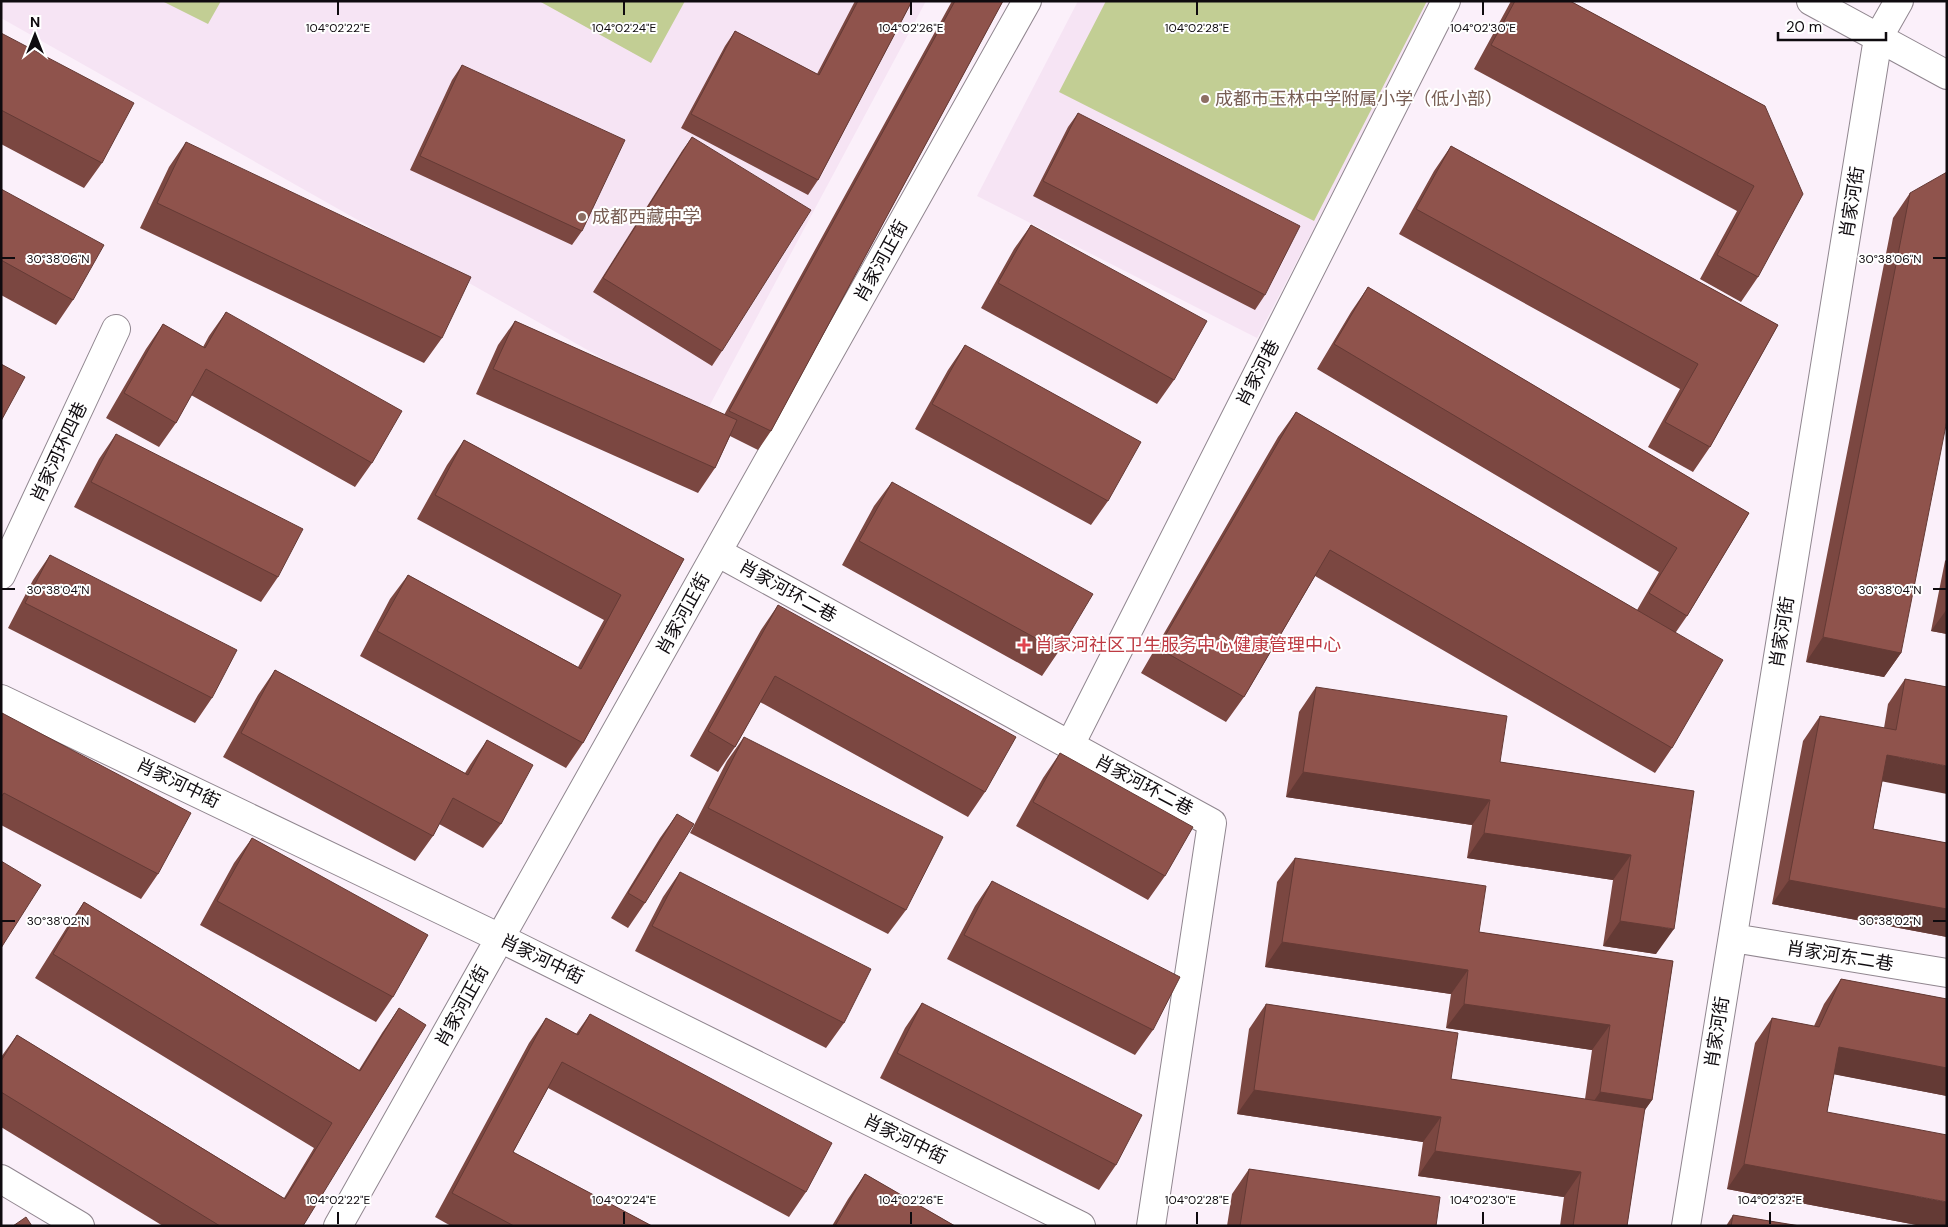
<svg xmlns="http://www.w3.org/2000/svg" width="1948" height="1227" font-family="'DM Sans','Noto Sans SC',sans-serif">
<rect width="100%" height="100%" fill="#fbf0fa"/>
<path fill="#f6e4f4" d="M1,1h925l-222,415 -703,-398z
M1078,1h354l-175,337 -280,-142z"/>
<path fill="#c2ce94" d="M162,1h59l-13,23z
M539,1h146l-34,62z
M1106,1h321l-113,220 -255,-129z"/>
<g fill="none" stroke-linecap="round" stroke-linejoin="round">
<defs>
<path id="minor" d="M1811,1l136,74
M717,552l495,271 -61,403
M1,575l115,-246
M1,699l499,239 581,288
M1070,745l376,-744
M1733,938l214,35
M1,1179l79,47
M338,1226l689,-1225
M1686,1226l192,-1188 21,-37"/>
</defs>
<use href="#minor" stroke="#90868f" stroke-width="30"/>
<use href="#minor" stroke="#fff" stroke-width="28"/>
</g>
<path fill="#7b4741" d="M855,1h57l-94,179 -10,15 -127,-67 44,-82 10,-15 82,43z
M952,1h51l-232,430 -13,19 -28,-14 -15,32 -17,25 -222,-99 22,-49 17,-24 209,94z
M1511,1h59l195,105 -7,171 -17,25 -41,-23 37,-68 -263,-142z
M1,33l101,130 -18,25 -83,-44z
M462,65l120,166 -10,14 -162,-75 42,-90z
M1078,113l187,182 -10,15 -222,-114 35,-69z
M692,137l30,214 -10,15 -119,-74 89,-141z
M186,142l256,196 -18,25 -284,-135 29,-61z
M1451,146l327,179 -68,122 -17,25 -45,-25 32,-58 -281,-155 35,-63z
M1,189l72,111 -17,25 -55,-30z
M1910,193l-9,460 -17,24 -78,-15 87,-444z
M1031,225l143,155 -17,24 -176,-96 33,-59z
M1368,287l381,226 -62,103 -11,16 -4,116 -17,25 -340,-197 -71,121 -18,25 -85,-49 137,-236 18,-25 341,198 22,-38 -342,-203 34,-57z
M226,312l146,151 -17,24 -164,-92 -15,28 -17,24 -53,-29 40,-69 17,-25 40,23 6,-11z
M965,345l143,156 -17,24 -176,-96 33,-59z
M116,434l162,143 -17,25 -187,-95 25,-48z
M464,440l220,119 -101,184 -17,25 -206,-112 30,-57 18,-24 170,92 26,-47 -187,-101 30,-54z
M892,482l167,169 -17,25 -200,-111 32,-59z
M50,555l162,143 -17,25 -187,-95 25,-48z
M1947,559v75l-16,-3 14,-70z
M778,605l207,187 -17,25 -208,-115 -25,45 -17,25 -28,-16 71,-126z
M275,670l190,103 5,-8 17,-25 14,84 -18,24 -44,-24 -6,12 -18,25 -192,-104 35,-62z
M1905,679l42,8 -65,95 -9,47 74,14v94l-175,-33 31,-163 17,-25 64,12 4,-24z
M1316,687l184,75 194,29 -38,163 -53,-8 10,-66 -146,-22 5,-33 -186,-28 13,-85z
M1,713l157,161 -17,25 -140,-74z
M744,737l162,173 -18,24 -198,-101 37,-72z
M1060,753l105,123 -17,24 -132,-74 27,-48z
M677,814l-32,89 -17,25 -17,-10 49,-80z
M252,838l141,159 -17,25 -176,-97 34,-62z
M1295,858l184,74 194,29 -21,139 -8,11 -17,115h-67l4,-29 -146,-21 5,-34 -186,-28 12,-85 17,-25 185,75 134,20 7,-49 -146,-22 5,-34 -186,-27 12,-85z
M680,872l164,151 -18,25 -191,-97 28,-54z
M992,881l161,149 -18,25 -188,-96 28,-53z
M84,902l275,168 23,-37 17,-25 -96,218h-140l-162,-99v-70l16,-22 267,163 30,-50 -279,-170 32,-51z
M1841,979l106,20v97l-113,-22 -7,38 120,114h-25l-195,-37 28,-146 17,-25 42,8 10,-22z
M922,1003l194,162 -17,25 -219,-112 25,-50z
M590,1014l216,178 -17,25 -241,-129 -35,64 139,74h-201l-16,-9 94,-174 17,-25 30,16z
M1249,1169l187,57h-209l5,-32z
M865,1174l90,52h-123l16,-27z
M1733,1215l67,11h-74z"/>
<path fill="#643a35" d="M1947,609v25l-16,-3z
M1823,637l78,16 -17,24 -78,-15z
M1887,755l60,11v28l-77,-15z
M1303,772l187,28 -18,25 -186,-28z
M1484,833l147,22 -18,25 -146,-22z
M1789,880l158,29v28l-175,-33z
M1620,921l54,8 -18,25 -53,-8z
M1282,942l186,28 -17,24 -186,-27z
M1464,1004l146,21 -18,25 -146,-22z
M1839,1047l108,21v28l-125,-24z
M1254,1090l187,27 -18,25 -186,-28z
M1600,1092l52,8 -17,24 -52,-7z
M1435,1151l146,21 -17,25 -146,-21z
M1744,1164l203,38v24h-25l-195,-37z"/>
<path fill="#8f534c" stroke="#643a35" d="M858,1h54l-94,179 -127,-66 44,-83 84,44z
M955,1h48l-232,430 -42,-20z
M1515,1h55l195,105 38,88 -45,83 -41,-22 37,-69 -263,-141z
M1,33l133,70 -32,60 -101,-53z
M462,65l163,75 -43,91 -162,-75z
M1078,113l222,113 -35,69 -222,-114z
M692,137l119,73 -89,141 -119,-73z
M186,142l285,135 -29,61 -285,-135z
M1451,146l327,179 -68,122 -45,-25 33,-58 -282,-155z
M1947,172v248l-46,233 -78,-16 87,-444z
M1,189l103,56 -31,55 -72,-40z
M1031,225l176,96 -33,59 -176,-97z
M1368,287l381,226 -62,103 -38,-23 28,-45 -343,-204z
M226,312l176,99 -30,52 -166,-94 -30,54 -52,-30 39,-69 42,24z
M515,321l222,99 -22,48 -222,-99z
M965,345l176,97 -33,59 -176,-97z
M1,364l24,13 -24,44z
M1296,412l427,248 -51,88 -342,-198 -86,147 -86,-49z
M116,434l187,95 -25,48 -187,-95z
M464,440l220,119 -101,184 -206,-112 31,-56 173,94 40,-74 -186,-100z
M892,482l201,112 -34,57 -200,-110z
M50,555l187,95 -25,48 -187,-95z
M778,605l238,132 -31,55 -210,-116 -40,71 -27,-16z
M275,670l193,105 19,-35 46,25 -32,59 -48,-26 -20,38 -192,-103z
M1905,679l42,8v79l-60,-11 -14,74 74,14v66l-158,-29 31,-164 76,14z
M1316,687l191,29 -7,46 194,29 -20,138 -54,-8 11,-66 -147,-22 6,-33 -187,-28z
M2,713l189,100 -33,61 -154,-81 -3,4z
M744,737l199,100 -37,73 -198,-102z
M1060,753l133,74 -28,49 -132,-74z
M677,814l17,10 -49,79 -17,-10z
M252,838l176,97 -35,62 -176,-96z
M1295,858l191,28 -7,46 194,29 -21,139 -52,-8 10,-67 -146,-21 4,-34 -186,-28z
M1,861l40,24 -40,63z
M680,872l191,97 -27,54 -192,-97z
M992,881l188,96 -27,53 -189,-95z
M84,902l276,169 39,-63 27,17 -123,201h-83l-219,-134v-31l16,-26 268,164 47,-76 -279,-169z
M1841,979l106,20v69l-108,-21 -12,65 120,23v67l-203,-38 28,-146 47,9z
M922,1003l220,112 -26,50 -219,-112z
M1266,1004l192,29 -7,46 194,29 -18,118h-54l8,-54 -146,-21 6,-34 -187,-27z
M590,1014l242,129 -26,49 -244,-130 -49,90 139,74h-138l-62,-33 94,-175 32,17z
M1249,1169l191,28 -4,29h-196z
M865,1174l90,52h-120z
M1733,1215l67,11h-69z
M26,1217l6,9h-19z"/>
<path fill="none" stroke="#0f0b0f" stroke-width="2" d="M338,2v13M624,2v13M911,2v13M1197,2v13M1483,2v13M2,258h13M1933,258h13M2,589h13M1933,589h13M2,921h13M1933,921h13M338,1212v12M624,1212v12M911,1212v12M1197,1212v12M1483,1212v12M1770,1212v12"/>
<g fill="#8d6e63" stroke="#fff" stroke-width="2">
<circle cx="1205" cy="99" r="5"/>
<circle cx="582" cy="217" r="5"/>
</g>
<path fill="#e0444e" stroke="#fff" stroke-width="2" d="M1021.5 637.5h5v5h5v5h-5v5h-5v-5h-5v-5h5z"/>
<g text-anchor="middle" stroke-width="4" stroke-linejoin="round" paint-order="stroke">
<g font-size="18" fill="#785e54" stroke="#fff" text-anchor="start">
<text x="1215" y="105">成都市玉林中学附属小学（低小部）</text>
<text x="592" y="223">成都西藏中学</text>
</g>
<g font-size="18" fill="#0f0b0f" stroke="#fff">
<text transform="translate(1852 202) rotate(-81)" y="6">肖家河街</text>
<text transform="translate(881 261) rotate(-61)" y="6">肖家河正街</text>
<text transform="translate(1258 373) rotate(-63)" y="6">肖家河巷</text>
<text transform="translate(59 452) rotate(-65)" y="6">肖家河环四巷</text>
<text transform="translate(788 591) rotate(29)" y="6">肖家河环二巷</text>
<text transform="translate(683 614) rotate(-61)" y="6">肖家河正街</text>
<text transform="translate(1782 632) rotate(-81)" y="6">肖家河街</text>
<text transform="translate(178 783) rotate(26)" y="6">肖家河中街</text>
<text transform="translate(1144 785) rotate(28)" y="6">肖家河环二巷</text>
<text transform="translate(1840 956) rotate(9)" y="6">肖家河东二巷</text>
<text transform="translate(542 959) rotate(26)" y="6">肖家河中街</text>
<text transform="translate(462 1006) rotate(-61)" y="6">肖家河正街</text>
<text transform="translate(1717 1032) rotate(-81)" y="6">肖家河街</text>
<text transform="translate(905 1139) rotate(26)" y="6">肖家河中街</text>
</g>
<g font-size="18" fill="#be3a42" stroke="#fff" text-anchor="start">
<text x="1035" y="651">肖家河社区卫生服务中心健康管理中心</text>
</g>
</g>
<g font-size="12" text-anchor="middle" fill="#0f0b0f" stroke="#fff" stroke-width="4" stroke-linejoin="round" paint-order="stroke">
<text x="338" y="32">104°02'22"E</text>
<text x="624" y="32">104°02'24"E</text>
<text x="911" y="32">104°02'26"E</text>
<text x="1197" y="32">104°02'28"E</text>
<text x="1483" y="32">104°02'30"E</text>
<text x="58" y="263">30°38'06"N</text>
<text x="1890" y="263">30°38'06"N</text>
<text x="58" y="594">30°38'04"N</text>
<text x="1890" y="594">30°38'04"N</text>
<text x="58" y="925">30°38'02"N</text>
<text x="1890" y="925">30°38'02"N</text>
<text x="338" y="1204">104°02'22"E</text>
<text x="624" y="1204">104°02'24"E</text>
<text x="911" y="1204">104°02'26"E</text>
<text x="1197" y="1204">104°02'28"E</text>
<text x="1483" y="1204">104°02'30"E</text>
<text x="1770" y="1204">104°02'32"E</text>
</g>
<rect width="1948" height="1227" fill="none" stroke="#0f0b0f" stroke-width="5"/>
<g transform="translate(35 35)" stroke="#ffffff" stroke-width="4" paint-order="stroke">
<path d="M0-4L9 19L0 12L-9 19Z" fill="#0f0b0f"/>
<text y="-8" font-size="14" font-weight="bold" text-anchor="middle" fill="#0f0b0f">N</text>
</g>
<path d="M1778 32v8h108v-8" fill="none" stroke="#0f0b0f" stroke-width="2.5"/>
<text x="1786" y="32" font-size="15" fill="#0f0b0f" stroke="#ffffff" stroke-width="4" paint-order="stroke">20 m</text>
</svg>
